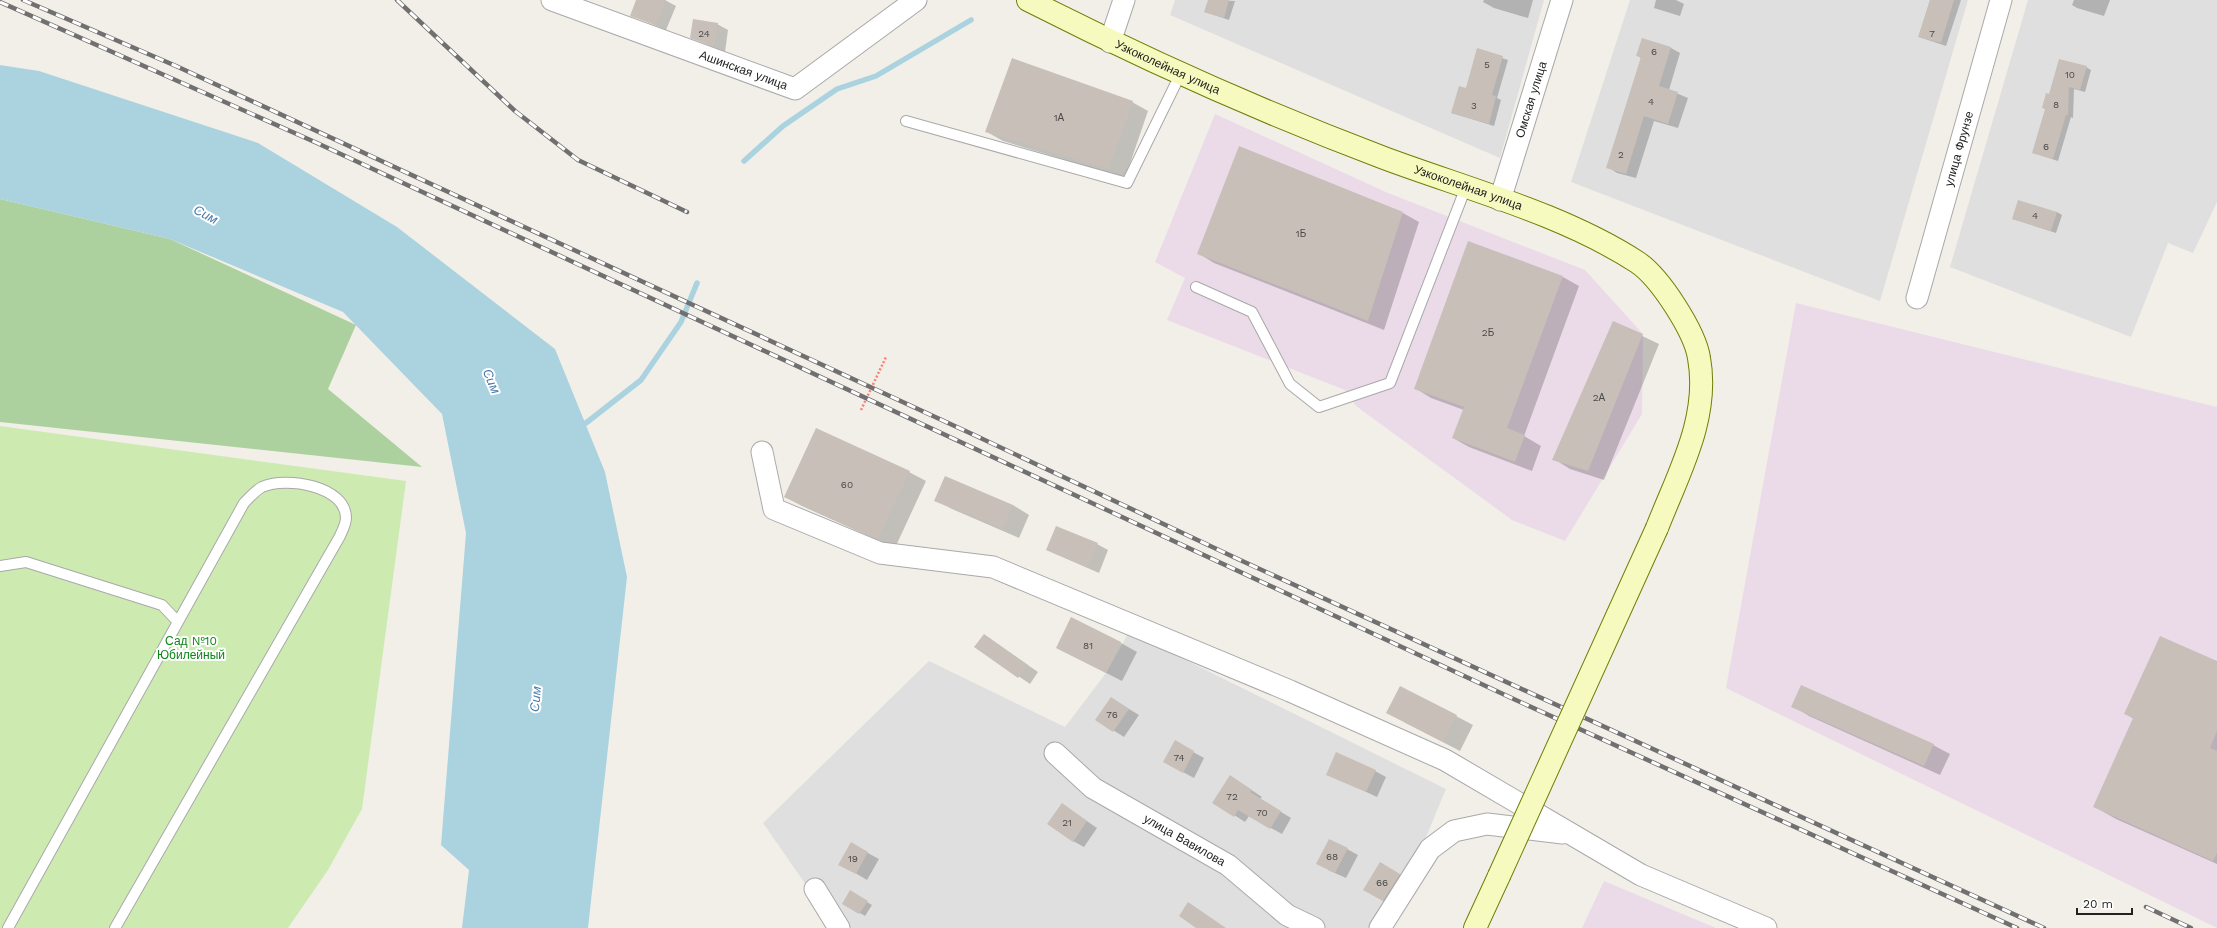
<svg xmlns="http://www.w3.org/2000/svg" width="2217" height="928" font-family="'Work Sans',sans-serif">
<rect width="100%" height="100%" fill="#f2efe9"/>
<path fill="#e0dfdf" d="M1175,0h369l-44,158 -330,-143z
M1630,0h338l-88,301 -309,-119z
M2028,0h189v202l-24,51 -25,-10 -37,94 -181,-70z
M1129,632l317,157 -38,91 -33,48h-539l-73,-105 166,-162 136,66 41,-54z"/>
<path fill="#ebdbe8" d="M1215,114l173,79 197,77 58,64 -1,80 -77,127 -53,-21 -156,-114 -11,-16 -178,-70 18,-42 -30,-16z
M1796,303l421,104v521l-491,-240z
M1604,881l112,47h-134z"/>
<path fill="#cdebb0" d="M0,426l406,55 -44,328 -34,61 -40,58h-288z"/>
<path fill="#add19e" d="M0,199l170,40 186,86 -28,64 94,78 -422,-45z"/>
<path fill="#aad3df" d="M0,65l39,6 219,72 139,84 158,122 50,123 22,105 -39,351h-126l7,-58 -28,-25 25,-312 -24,-119 -99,-102 -173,-73 -170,-40z"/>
<path fill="#0003" d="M637,0h28l11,6 -10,24 -35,-15z
M1209,0l26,1 -6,19 -24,-8z
M1484,0h49l-5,18 -34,-10 -11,-6z
M1656,0h20l8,4 -4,12 -26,-8z
M1930,0h31l-15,46 -27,-9z
M2074,0h36l-6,16 -27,-8 -5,-3z
M717,24l11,6 -3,22 -34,-15z
M1642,39l29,9 9,5 -11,37 19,8 -10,30 -24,-7 -18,57 -19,-5 -9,-6 33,-109 -4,-3z
M1478,50l30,10 -11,38 4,2 -7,26 -42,-13 14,-24z
M2086,67l5,3 -6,22 -11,-3 -1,29 -2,-1 -13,44 -25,-8 17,-58z
M1132,102l16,9 -23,67 -122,-37 -16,-9z
M2057,212l5,3 -6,18 -43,-14z
M1403,213l16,9 -35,108 -170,-67 -16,-10z
M1563,277l16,9 -55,150 17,10 -9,25 -63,-24 -16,-9 11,-28 -33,-12 -16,-10z
M1613,322l46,22 -55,136 -34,-11 -16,-10z
M909,472l17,9 -31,67 -93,-42 -17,-9z
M935,500l78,5 16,10 -10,23 -67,-29z
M1097,544l11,6 -9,23 -52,-23z
M984,635l54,37 -8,12 -54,-37z
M1121,643l16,9 -15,29 -65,-33z
M2217,662v202l-101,-45 -21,-12 39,-88 -8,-5z
M1401,687l72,38 -13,26 -56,-29z
M1111,698l28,17 -15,22 -27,-17z
M1793,706l140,39 17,9 -10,21 -131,-59z
M1175,742l29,16 -10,20 -30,-16z
M1375,771l11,6 -9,20 -49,-23z
M1241,783l21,14 -2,2 31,19 -9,16 -33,-18 -4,6 -31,-20z
M1062,804l35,24 -13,19 -11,-6z
M851,844l28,15 -12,21 -27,-16z
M1347,849l11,6 -12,23 -18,-8z
M1380,863l30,18 -16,26 -30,-17z
M850,892l22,13 -7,11 -22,-13z"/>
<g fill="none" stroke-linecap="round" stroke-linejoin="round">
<path stroke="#aad3df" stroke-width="5.5" d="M744,161l39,-35 54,-37 39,-13 95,-56
M579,424l7,-1 55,-43 40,-58 16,-39"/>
</g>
<path fill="#c7bfb8" d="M636,0h30l-10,25 -26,-9z
M1208,0h21l-5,18 -20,-6z
M1930,0h24l-13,43 -23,-6z
M693,19l25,4 -4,24 -24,-9z
M1642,38l29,9 -12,39 19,6 -10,32 -24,-8 -18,58 -20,-6 35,-111 -5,-1z
M1477,48l26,8 -11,39 4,1 -7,28 -38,-11 8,-27 7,2z
M1012,58l121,43 -24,68 -124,-37z
M2059,59l28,7 -7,24 -11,-3 -1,28h-2l-13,44 -21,-6 13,-44 -3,-1 4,-15 3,1z
M1239,146l164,66 -35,109 -171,-67z
M2018,200l39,12 -6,19 -39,-12z
M1468,241l95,35 -56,152 18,7 -10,27 -63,-24 12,-31 -50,-18z
M1613,321l30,13 -55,137 -36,-11z
M816,428l94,43 -32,68 -94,-42z
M945,476l68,29 -10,24 -69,-28z
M1056,526l42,17 -10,25 -42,-18z
M1071,617l50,25 -15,31 -50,-25z
M984,634l44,31 -10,13 -44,-31z
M2160,636l57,25v70l-7,17 7,3v102l-4,8 -120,-54 40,-89 -9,-4z
M1801,685l133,59 -10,22 -133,-59z
M1400,686l57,29 -14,27 -57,-29z
M1111,697l18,12 -16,23 -18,-12z
M1175,740l19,11 -11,22 -20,-11z
M1336,752l40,18 -10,22 -40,-17z
M1230,775l22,15 -2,2 31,19 -11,18 -32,-19 -4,7 -22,-14z
M1062,803l25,18 -14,21 -26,-18z
M1329,839l19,9 -13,25 -19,-9z
M851,842l17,10 -12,22 -18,-9z
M1380,862l20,12 -17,27 -20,-11z
M850,890l18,11 -9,13 -17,-10z
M1188,902l38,26h-30l-17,-12z"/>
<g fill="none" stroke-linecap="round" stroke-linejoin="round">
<defs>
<path id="lane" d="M906,121l221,62 53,-108
M1196,287l56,25 38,72 29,23 71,-24 76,-196
M0,566l26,-4 136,43 16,17
M8,928l236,-425c5,-5 12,-13 18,-16 24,-11 84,-1 84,31 0,6 -4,13 -6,18l-225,392"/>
<g id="street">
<path id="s1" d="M552,0l243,89 121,-89"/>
<path d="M1110,42l14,-42"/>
<path id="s2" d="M1500,200l62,-200"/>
<path id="s3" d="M1917,298l84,-298"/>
<path d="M762,452l12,57 106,44 113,14 297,124 155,69 196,115 125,53"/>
<path id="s4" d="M1055,753l38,35 135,77 59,50 27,13"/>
<path d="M815,889l24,39"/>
<path d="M1380,928l50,-79 24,-18 33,-7 76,9"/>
</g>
<g id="secondary">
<path id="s5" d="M1028,0c116,59 234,112 356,158 83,31 179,56 253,104 23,15 58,70 62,96 11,60 -21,116 -42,170"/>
<path d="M1475,928l24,-52"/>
</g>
</defs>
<use href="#lane" stroke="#a9a9a9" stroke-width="12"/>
<use href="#street" stroke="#a9a9a9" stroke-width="23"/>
<use href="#secondary" stroke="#707d05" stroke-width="24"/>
<path stroke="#fa8072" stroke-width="2.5" stroke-dasharray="2 2" stroke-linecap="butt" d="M861,410l25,-53"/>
<use href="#lane" stroke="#fff" stroke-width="10"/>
<use href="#street" stroke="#fff" stroke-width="21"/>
<use href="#secondary" stroke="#f7fabf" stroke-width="22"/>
<defs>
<path id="rail" d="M23,0l153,66 796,368 268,126 804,368
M397,0l118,111 63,49 109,52
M0,2l317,141 1201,558 499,227
M2146,907l45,21"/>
</defs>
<use href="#rail" stroke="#707070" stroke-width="4.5"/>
<use href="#rail" stroke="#fff" stroke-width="3" stroke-dasharray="9" stroke-linecap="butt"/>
<defs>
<path id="secondary-bridge" d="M1499,876l158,-348"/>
</defs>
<use href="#secondary-bridge" stroke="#707d05" stroke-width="24" stroke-linecap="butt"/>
<use href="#secondary-bridge" stroke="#f7fabf" stroke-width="22"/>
</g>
<g text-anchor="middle" stroke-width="4" stroke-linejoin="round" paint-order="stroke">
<g font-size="10" fill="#4b4948">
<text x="704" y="37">24</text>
<text x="1932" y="37">7</text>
<text x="1654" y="55">6</text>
<text x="1487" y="68">5</text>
<text x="2070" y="78">10</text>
<text x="1651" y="105">4</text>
<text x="2056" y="108">8</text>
<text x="1474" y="109">3</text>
<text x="1059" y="121">1А</text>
<text x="2046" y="150">6</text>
<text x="1621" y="158">2</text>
<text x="2035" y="219">4</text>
<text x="1301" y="237">1Б</text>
<text x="1488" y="336">2Б</text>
<text x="1599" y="401">2А</text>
<text x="847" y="488">60</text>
<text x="1088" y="649">81</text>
<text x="1112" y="718">76</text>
<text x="1179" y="761">74</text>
<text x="1232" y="800">72</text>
<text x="1262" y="816">70</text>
<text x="1067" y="826">21</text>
<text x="1332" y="860">68</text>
<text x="853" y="862">19</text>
<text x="1382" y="886">66</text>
</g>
<g font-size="12" fill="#222" stroke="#fff">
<text dy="4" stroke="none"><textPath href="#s5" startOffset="155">Узкоколейная улица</textPath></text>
<text dy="4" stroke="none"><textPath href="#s1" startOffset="204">Ашинская улица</textPath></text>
<text dy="4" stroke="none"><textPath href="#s2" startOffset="105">Омская улица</textPath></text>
<text dy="4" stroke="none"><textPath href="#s3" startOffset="155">улица Фрунзе</textPath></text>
<text dy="4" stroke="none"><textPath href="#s5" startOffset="479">Узкоколейная улица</textPath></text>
<text dy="4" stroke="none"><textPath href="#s4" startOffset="157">улица Вавилова</textPath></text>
</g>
<g font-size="12" fill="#0c8416" stroke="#fff">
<text x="191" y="645">Сад №10<tspan x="191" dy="14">Юбилейный</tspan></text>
</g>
<g font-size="13" font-style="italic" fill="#4a7aab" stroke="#fff">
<text transform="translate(206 214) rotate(28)" y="5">Сим</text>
<text transform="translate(492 381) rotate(67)" y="5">Сим</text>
<text transform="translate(535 699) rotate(-85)" y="5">Сим</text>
</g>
</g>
<path d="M2077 908v6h55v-6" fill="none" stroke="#222222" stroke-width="2"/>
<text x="2083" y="908" font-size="12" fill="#222222" stroke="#ffffff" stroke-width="3" paint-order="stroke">20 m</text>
</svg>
